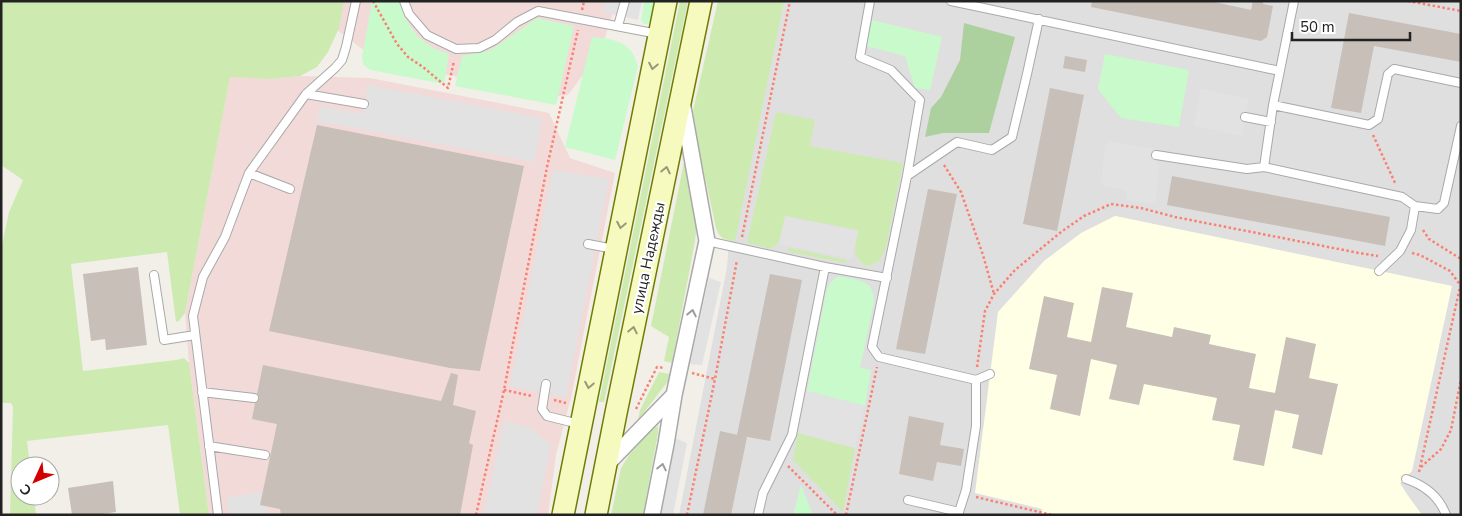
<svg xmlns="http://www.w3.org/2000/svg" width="1462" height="516" font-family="'Nunito Sans',sans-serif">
<rect width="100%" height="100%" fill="#f2efe9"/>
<path fill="#e0dfdf" d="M759,1h702v514h-39l-16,-22 -6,-10 6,-4 45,-193 -336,-70 -74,299h-362l48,-248 12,-159z"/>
<path fill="#f2dad9" d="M299,1h318l-17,51 -32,43 -21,2 -173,-39z
M230,76l40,3 30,-3 70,2 179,35 21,45 45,15 -44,225 -15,57 -8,60h-339l-20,-152 -4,-50z"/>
<path fill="#ffffe5" d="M1115,216l337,70 -40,185 -12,12 6,10 16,22h-381l1,-6 -67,-16 23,-181 46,-51 37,-28z"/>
<path fill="#cdebb0" d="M1,1h343l-5,27 -11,24 -11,15 -17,9 -30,3 -40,-2 -45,236 -6,8 -3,1 -9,-70 -96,12 12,107 93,-11 8,-2 5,5 20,152h-29l-12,-90 -141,16 3,25h-10v30h14l2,19h-26l3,-108 -2,-4h-10v-153l8,-38 14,-32 -22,-15z
M680,1h8l-84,401h-5z
M718,1h66l-49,240c-11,-1 -15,-2 -19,-13l-20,-92 -3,-25z
M776,112l39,8 -5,26 93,17 -17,84c-4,12 -8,17 -20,19 -16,-11 -10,-19 -8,-36l-73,-14c-2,7 -3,31 -14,32 -7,0 -17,-4 -24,-5z
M685,157l12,67 -2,17 -23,122 -8,-2 5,-24 -18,-11z
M790,248l56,12 1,2 -2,1 -56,-11 -1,-3z
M659,372l11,2 -1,6 -31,40 2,-10z
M658,426v7l-15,82h-32l10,-47 8,-13 23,-26z
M798,433l57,15 -12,64 -50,-52z"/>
<path fill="#add19e" d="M964,23l51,14 -26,96h-46l-18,4 6,-29 10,-11 19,-37z"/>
<path fill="#c8facc" d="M372,1h28l4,15 13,20 16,12 16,6 -5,30 -74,-14 -7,-6 -1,-7z
M644,1h10l-3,19 -3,4h-4l-3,-3z
M537,18l37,8 -18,79 -101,-19 7,-30 29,-6z
M872,20l70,17 -12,53 -15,-2 -10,-32 -39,-10z
M592,37c15,1 33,3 41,17 2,3 3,8 5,12l-23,94 -50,-13z
M1105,54l84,16 -10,57 -58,-9 -23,-29z
M839,276c18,4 35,3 35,26l-14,66 11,2 -6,36 -58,-15 19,-98c3,-9 5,-13 13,-17z
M801,485l12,30h-20z"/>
<path fill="#e2e2e2" d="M606,1h36l-4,19 -35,-8z
M368,85l174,33 -8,44 -217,-41 3,-15 43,8z
M1201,89l48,10 -7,37 -48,-10z
M1111,142l43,7 5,17 -4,38 -29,-4 1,-9 -26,-6 4,-39z
M553,170l56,9 -43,219 -56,-12z
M785,216l73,15 -6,28 -73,-15z
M709,278l12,4 -19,83 -12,-1z
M807,391l58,15 -10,42 -57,-15z
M504,421l25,6 22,18 -14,70h-53z
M675,438l12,5 -14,72h-13z
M262,492l6,23h-38l-4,-17z"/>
<path fill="#c7bfb8" d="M1092,1h118l41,9 2,-9h10v3l10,2 -6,31 -6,4 -170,-34z
M1349,13l112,21v28l-87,-16 -13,67 -30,-5z
M1065,56l22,4 -2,12 -22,-4z
M1050,88l34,7 -27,136 -34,-7z
M317,125l207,41 -44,205 -30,-3 -181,-37z
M1172,176l218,41 -5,29 -218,-41z
M928,189l29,5 -32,160 -29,-5z
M138,267l9,78 -41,5 -1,-11 -14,2 -8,-67z
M770,274l32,6 -32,161 -33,-6z
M1102,287l31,6 -7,34 46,10 2,-10 37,8 -2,9 47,10 -7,34 26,5 11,-56 30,7 -7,34 29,6 -16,71 -30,-7 7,-33 -24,-5 -11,56 -31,-6 7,-35 -28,-5 5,-22 -73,-14 -5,21 -30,-6 8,-34 -26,-6 -11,57 -30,-7 7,-34 -28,-6 15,-73 30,7 -7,34 24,5z
M263,365l178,36 10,-28 7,2 -5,30 23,6 -7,32 4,2 -13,70h-179l-1,-6 -20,-4 17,-81 -25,-5 3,-16 4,-4 -2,-5z
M909,416l35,7 -4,22 24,4 -3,17 -24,-4 -4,19 -34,-7z
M720,431l27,6 -16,78h-28z
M113,481l3,31 -20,3h-24l-4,-27z"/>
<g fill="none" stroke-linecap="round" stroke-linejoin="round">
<defs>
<path id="service" d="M404,1l5,13 18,21 29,14 23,-1 16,-8 22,-18 21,-11 120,23
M870,1l-10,56 31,13 29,30 -13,76 -35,171 7,10 97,23v46l-10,64 -7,22v3
M951,1l329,70
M618,26l7,-25
M306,94l58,10
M1273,105l96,20 9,-6 10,-45 6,-5 67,14
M1245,117l26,5
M1156,155l91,14 17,-2 138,30 13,9 23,3 6,-6 17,-77
M1264,167l9,-62 21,-104
M249,173l41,16
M907,176l50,-34 35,8 20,-13 15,-63 12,-55
M707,241l118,26 62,11
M588,244l26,5
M1379,271l21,-20 11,-21 4,-24
M154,275l10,65 31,-5
M976,380l14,-6
M546,384l-4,25 5,7 32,8
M202,392l52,6
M209,446l56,9
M1406,479c18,6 33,17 40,36
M908,500l51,12
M218,515l-25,-199 10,-39 22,-40 24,-64 57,-79 29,-26 7,-8 4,-13 10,-46
M758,515l5,-22 29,-58 33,-168"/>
<path id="minor" d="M606,465l68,-70
M652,515l14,-71 8,-49 33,-154 -24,-134"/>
<path id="secondary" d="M563,515l103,-514
M596,515l20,-102 85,-412"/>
</defs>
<use href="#service" stroke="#a9a9a9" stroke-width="10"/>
<use href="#minor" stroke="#a9a9a9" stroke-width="18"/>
<use href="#secondary" stroke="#707d05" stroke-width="24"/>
<path stroke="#fa8072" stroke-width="2.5" stroke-dasharray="2.5 2.5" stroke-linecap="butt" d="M373,1l24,43 11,13 15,10 25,21 6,-27
M1408,1l53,10
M582,10l2,-9
M1373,135l23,50
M944,165l17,27 22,63 11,39
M1423,230l6,9 32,20
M742,237l48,-236
M1412,253l8,2 30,16 11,15
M977,367l8,-56 9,-17 21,-24 46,-38 23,-16 27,-12 30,4 34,9 184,36 19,3
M692,373l23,6
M504,390l28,6
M554,400l12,3
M636,409l21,-42 8,1
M788,466l49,49
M1421,467l20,-18 10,-19 10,-51
M1419,472l41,-185
M976,497l76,18
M476,515l28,-125 43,-223 31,-137
M687,515l28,-136 22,-119
M846,515l31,-148"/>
<use href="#service" stroke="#fff" stroke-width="8"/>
<use href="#minor" stroke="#fff" stroke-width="15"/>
<use href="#secondary" stroke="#f7fabf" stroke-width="21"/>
</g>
<defs><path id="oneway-chevron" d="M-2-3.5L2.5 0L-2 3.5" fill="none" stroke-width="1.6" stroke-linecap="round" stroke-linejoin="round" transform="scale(1.25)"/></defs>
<g stroke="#979978">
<use href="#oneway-chevron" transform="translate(653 66) rotate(101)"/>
<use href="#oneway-chevron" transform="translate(666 170) rotate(-78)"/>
<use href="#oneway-chevron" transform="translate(621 225) rotate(101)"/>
<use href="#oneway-chevron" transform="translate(633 330) rotate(-78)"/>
<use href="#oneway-chevron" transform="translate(589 385) rotate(101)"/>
</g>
<g stroke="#9c9c9c">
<use href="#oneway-chevron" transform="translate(692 313) rotate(-78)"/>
<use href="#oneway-chevron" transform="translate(662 467) rotate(-78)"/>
</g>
<g text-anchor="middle" stroke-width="4.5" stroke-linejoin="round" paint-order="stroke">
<g font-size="15" fill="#222" stroke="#fff">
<text transform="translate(648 258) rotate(-78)" y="5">улица Надежды</text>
</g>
</g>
<rect width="1462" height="516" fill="none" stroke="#222222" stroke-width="5"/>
<g transform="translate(35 481) rotate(226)"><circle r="24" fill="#ffffff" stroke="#a7a7a7"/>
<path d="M0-4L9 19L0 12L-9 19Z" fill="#d40000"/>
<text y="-8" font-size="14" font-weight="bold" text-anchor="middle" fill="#222222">С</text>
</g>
<path d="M1292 32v8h118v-8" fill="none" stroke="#222222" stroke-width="2.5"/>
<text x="1300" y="32" font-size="15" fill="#222222" stroke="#ffffff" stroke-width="4" paint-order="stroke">50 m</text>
</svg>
